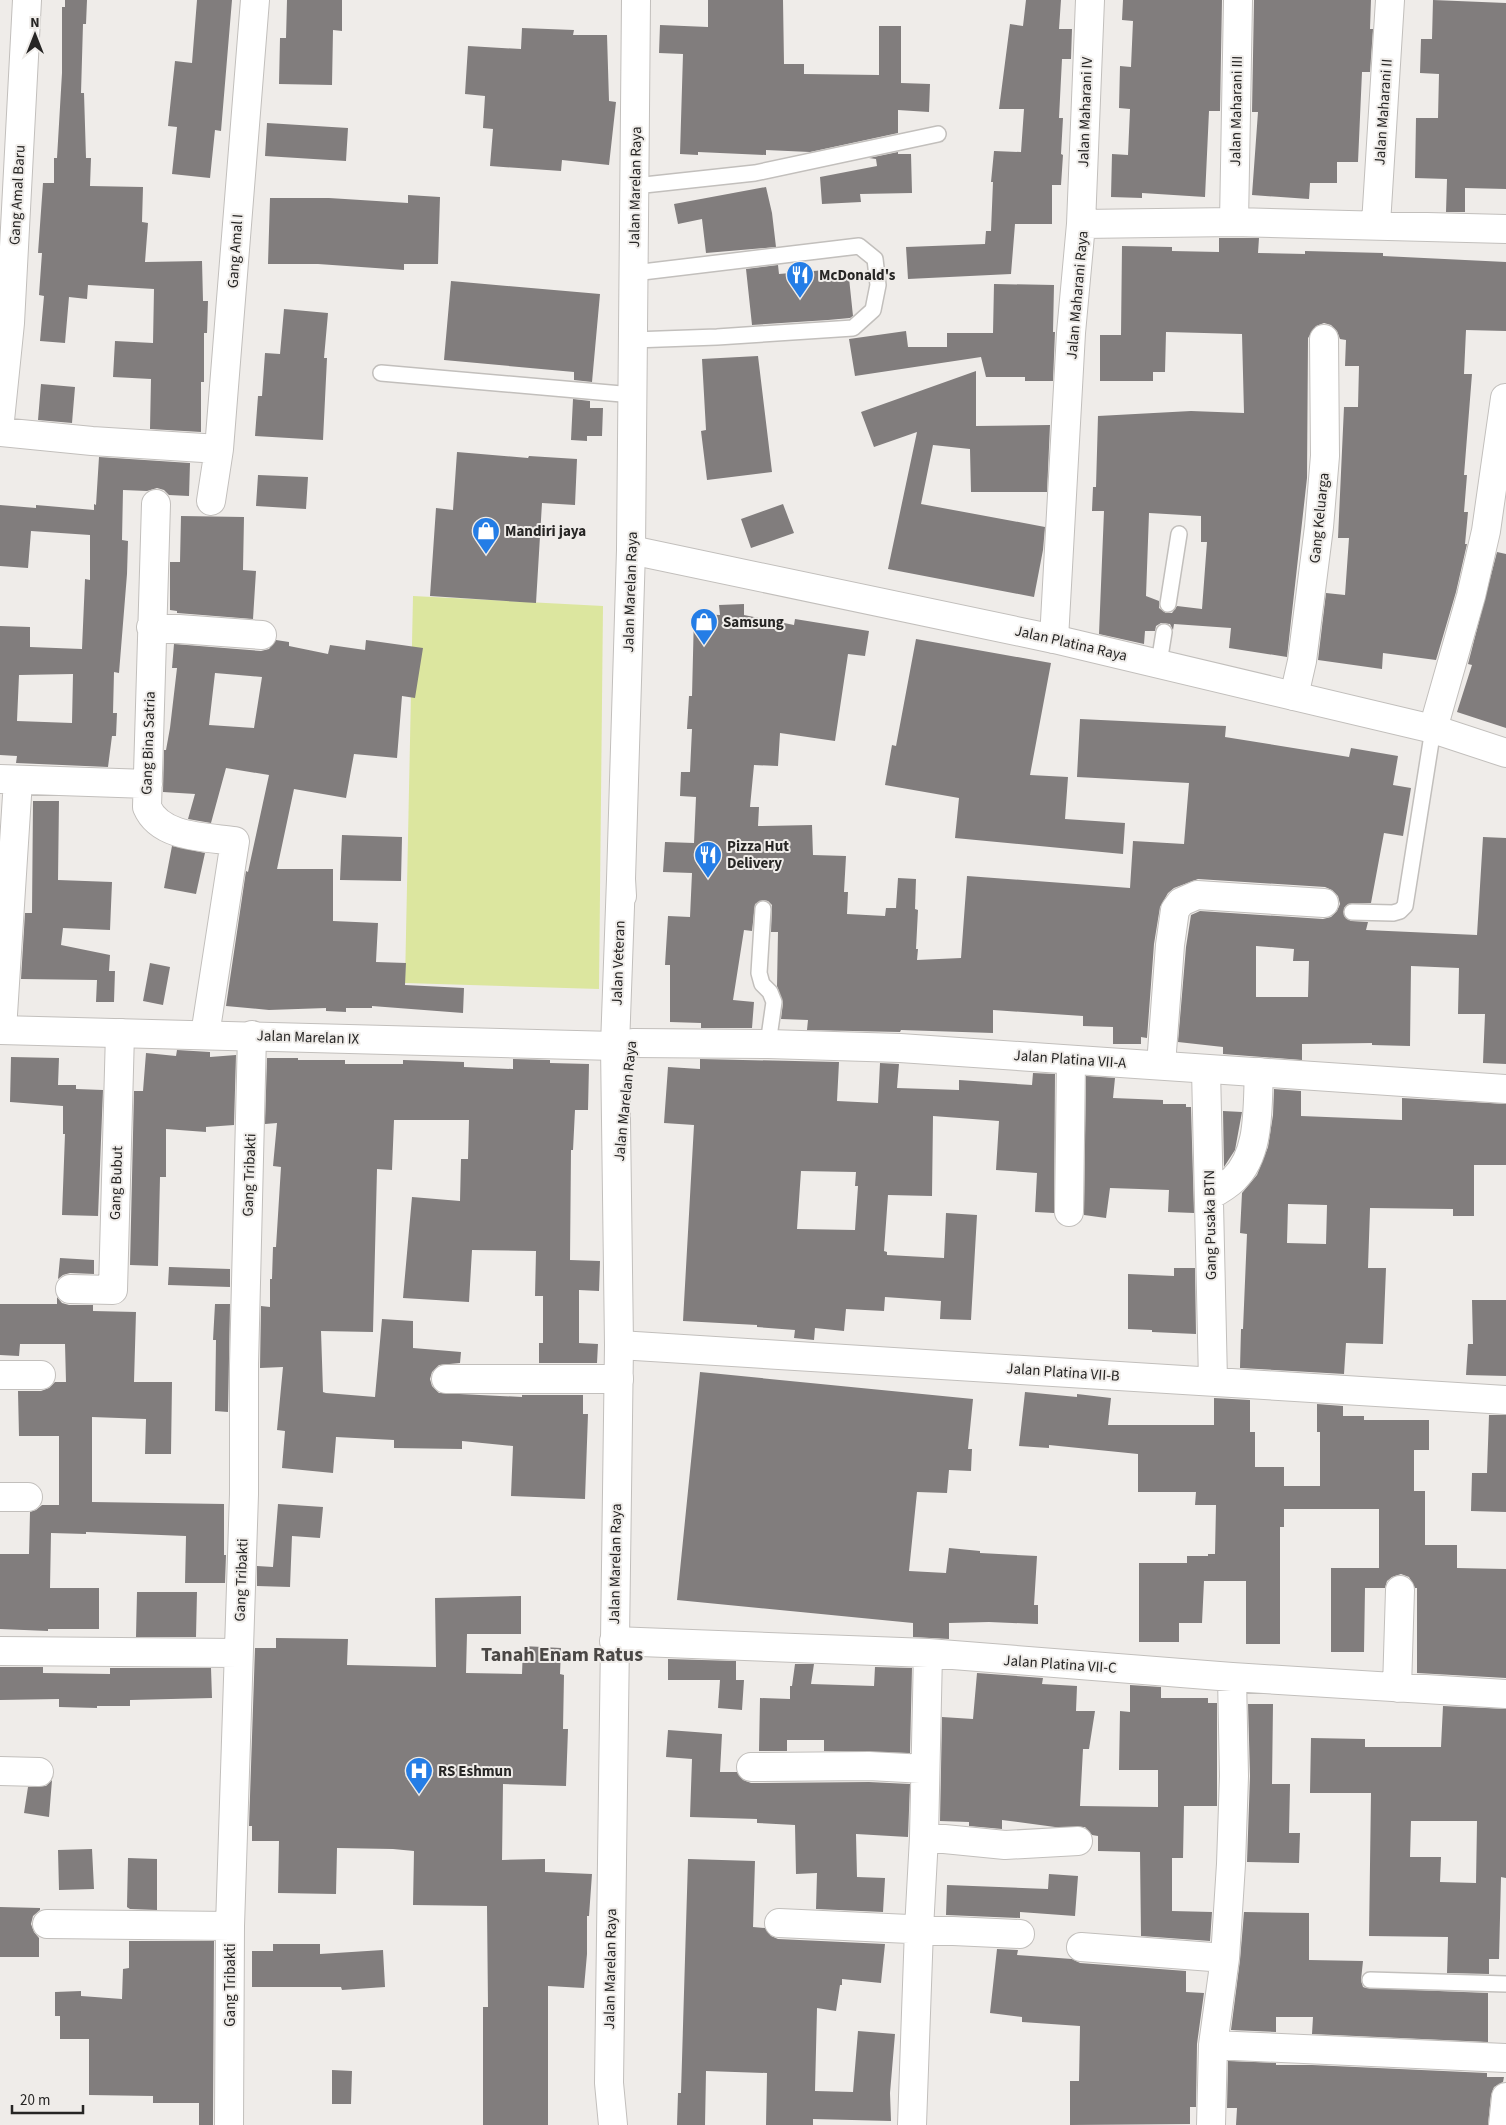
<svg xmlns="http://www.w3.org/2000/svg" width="1506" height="2125" font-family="'Source Sans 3',sans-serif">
<rect width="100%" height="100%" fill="#efece9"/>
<path fill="#dce69f" d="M413,596l190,10 -4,383 -194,-6z"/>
<path fill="#817d7d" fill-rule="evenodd" d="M65,0h22l-1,24h-3l-2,69h3l2,65h5l-1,28 53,1 -1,35 6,1 -3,39 57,-1 1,40h5l-1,32h-3v49h-3v50l-51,-3 1,-50 -38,-2 2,-36 38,2 1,-54 -66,-4 -1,14 -18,-2 -4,46 -25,-2 4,-45 -5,-1 3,-42h-4l5,-70h11v-25h3l5,-85v-66h3z
M197,0h35l-11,131 -6,-1 -5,48 -38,-4 5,-47 -9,-1 7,-65 17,2z
M287,0h55v31l-9,-1 -1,55 -53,-1 1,-46h6z
M708,0h75l1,64h20v10l75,1v-49h22v57l29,1 -1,28 -31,-2v23l-88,19 -44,-2v5l-68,-3v3l-18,-1 3,-100 -24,-1 1,-28 48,2z
M1026,0h35l-2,29h13l-1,30h-9l-3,59h4l-2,36 2,1 -2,30h-9v39h-37l-4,50 -103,5 -2,-32 79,-3 1,-13h5l2,-49h-2l3,-31 27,1 3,-43h-25l11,-85 13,2z
M1123,0h99l-2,111h-11l-4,86 -63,-4v5l-31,-1 1,-43 16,1 2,-46 -11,-1 1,-42 11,1 2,-46 -11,-1z
M1254,0h117l-1,29h3l-3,43h-8l-4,90h-21v21h-27l-1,16 -57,-4 6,-83h-6z
M1433,0l73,3v186l-41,-1v24h-19l1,-33 -32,-1 1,-60h22l1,-44 -19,-1 1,-34h11z
M522,28l52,2 -1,5h34l2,66 7,1 -7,63 -47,-5 -1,11 -71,-5 3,-37 -10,-1 2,-32 -20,-2 3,-48 53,3z
M267,123l81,5 -2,33 -81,-5z
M898,152v2h13l1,39 -52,1 1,8 -39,2 -2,-27 57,-11 -1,-7 -7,-1z
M766,187l6,26 4,34 -70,6 -4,-34 -24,5 -4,-20z
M408,195l32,2 -2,67h-34v6l-86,-6h-50l2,-66h59l79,5z
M1219,238h40l-1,15 47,1v-3l78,2v3l123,6v69l-40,-1 -2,44h8l-8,101h3l-3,37h4l-3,32h2l-11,48 -20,68 -53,-7 -1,16 -64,-9 8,-67 19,2 4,-57h-11l6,-131h14l1,-41h-14l1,-26 -6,-1 -3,-8 -6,-6 -7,-2 -8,3 -8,12 -1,140 -20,179 -58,-9 2,-20 -57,-4 -1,6 -3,-6 -9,-1 -5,3 -1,5h-10l-1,13 -45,-10 5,-123h-12l1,-24h3l2,-71 93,-5 53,2 -2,-79 -76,-2 -1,40h-12v9h-53v-46h21l1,-89 50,1v4l47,1zM1149,513l52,3v26h6l-5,67 -25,-3 -5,7h-6l-7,-5v-7l-13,-5z
M778,265l1,9 46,-4 1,10 23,-2 4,38 -3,2 -22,2 -76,5 -6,-56z
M451,281l149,13 -8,88 -18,-2v-8l-130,-12z
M994,284l60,1 -1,47h2l-2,49h-28v-4h-39l-5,-20 -126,19 -6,-37 57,-8 2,16h39v-14h46z
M284,309l44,4 -4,45h3l-4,82 -68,-4 3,-40h4l3,-43 15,1z
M758,356l14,116 -65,8 -6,-49 5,-1 -4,-71z
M976,371v55l74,-1 -3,67h-76l-1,-43 -37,-4 -12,59 124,23 -2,23 -9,47 -146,-28 29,-137 -43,15 -13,-35z
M41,384l34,3 -3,36 -34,-3z
M573,399l17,2v7h13l-1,28h-15v5l-16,-1z
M457,452l71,6 1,-2 48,3 -2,46 -33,-2 -6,100 -106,-7 6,-88 17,2z
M99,457l91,6 -1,33 -20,-1 -5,-5 -7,-2 -10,3 -24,-1 -1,50 6,1 -1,33 -8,99 -5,-1 -1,41h4l-1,23h-4l-4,31 -92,-4 1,-7 -17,-1v-129l30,1v20l52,2 3,-70 5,1v-45l-59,-4 -3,37 -28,-2v-61l36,3v-3l58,5v-6l2,1zM73,674l-1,49 -55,-2 2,-46z
M258,475l50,2 -2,32 -50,-3z
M783,504l11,29 -43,15 -10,-29z
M181,516l63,1 -1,53 13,1 -3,48 -76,-6v-2l-7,-1v-48h10z
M1497,552l9,2v174l-49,-16 15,-47 -4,-1z
M744,604v11l50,10 1,-6 74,12 -4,25 -17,-2 -13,87 -55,-8 -2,33 -24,-1 -4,42h9l-1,19 54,-1 1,30 33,1 -2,36h4l-1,22 38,2 1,-8h10l2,-30 18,1 -1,30 3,1 -2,39h2l-1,11 44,-2 6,-82 163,12 3,-47 51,3 5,-61 -112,-6 3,-58 146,7 -1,11 124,20 2,-9 47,8 -5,29 18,3 -8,48 -19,-3 -13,70 -23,1 -4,4v8l7,5 17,1 -2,8 111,5 6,-98 23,1v226l-23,-1 2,-49h-27l1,-46 -48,-2 -1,80 -38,-1v-2l-70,1v16l-79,-6v-7l-45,-5 8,-95 5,-32 9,-4 123,8 8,-2 6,-6 3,-7 -2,-8 -6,-6 -7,-3 -127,-8 -24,9 -6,5 -8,14 -6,37 -7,94 -6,-1v7h-28v-17l-30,-1v-10l-90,-6v23l-92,-3 -1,2 -93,-2 1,-10 -27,-1 2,-16 -6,-17 1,-54h-7l1,-27 -4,-4 -5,-1 -8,4 -3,27 -8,-1 -11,70 21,2 -2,26h-51v-5l-31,-1v-57h-5l3,-49 22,1 2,-44 -29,-1 2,-30 29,1 2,-46 -16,-1 1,-24h9l2,-43h-5l2,-33h3l2,-82 26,1 -1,-10zM1256,946l38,3 -1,12h16l-1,36h-52z
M916,639l135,24 -21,112 38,2 -3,42 60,4 -2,31 -168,-16 4,-40 -74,-13 7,-40 4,1z
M276,640l13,2v4l39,8 2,-9 35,5 1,-10 57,8 -8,50 -13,-2 -5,62 -43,-4 -8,44 -52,-9 -17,80h56v52l45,2 -2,39 30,1 -1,22 59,3 -1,25 -91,-7v2h-26v4l-20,-1v-3l-57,2 -43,-4 20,-135 2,1 21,-97 -43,-7 -15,55 -23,-4 7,-25 -32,-2 1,-42h2l4,-22 7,-60h-5l2,-24 87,7 8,-2zM215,673l47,4 -8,51 -45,-3z
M33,801h26l-1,79 54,2 -2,48 -47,-2 -2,17 49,10 -1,16h6l-1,31h-18l1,-22 -76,-1 4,-66h7z
M342,835l60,2 -1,44 -61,-1z
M172,846l33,7 -9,41 -32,-6z
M150,963l20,4 -7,38 -20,-4z
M177,1050l33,2v5l26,-2 -2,70 -28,2v5l-40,-3v48h-6l-2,89 -28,-1 4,-174h9l3,-38 30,3z
M11,1057l48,1 -1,27h18v4l27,1 -5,126 -36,-1 3,-81h-2v-28l-53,-4z
M267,1058h31v2h47v4h58v-4l61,2v5l49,2v-10l37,1v3l39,1 -1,46h-13l-2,40h-2l-1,110 30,1 -1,30 -20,-1v53l19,1 -1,19h-58v-20h4v-47h-8l1,-45 -64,-1 -3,52 -66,-4 9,-101 48,4 1,-42h7l1,-39h-75l-2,50 -15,-1 -4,163 -52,-1 2,61 3,1 49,4 7,-78 31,2v27l48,4 -1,11 -21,2 -7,7 -2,7 2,7 7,7 83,4v-2h61v19h5l-3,85 -74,-3 2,-50 -51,-5v8l-68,-1v-8l-58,-3 -3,36 -51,-5 3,-37 -8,-1 6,-63 -23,1 1,-62 9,1v-28h2l1,-32h3l5,-80 -8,-1 4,-43 -12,1z
M700,1059l139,3 -2,39 41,2 2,-40 19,1 -2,24 62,2v-10l73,5 1,-12 22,1 -1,139 -19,-1 2,-39 -41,-3 3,-49 -66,-5 -1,80 -44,-1 -4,56 3,1v3l57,3 2,-45 31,2 -6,105 -31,-1 1,-18 -56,-4 -1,14 -38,-2 -2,22 -29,-3 -1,12 -20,-2 1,-8 -38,-3v-2l-74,-4 11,-196 -30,-2 4,-56 32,2zM801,1171l55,1 -1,14h3l-3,44 -58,-1z
M1086,1076l29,2 -2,20 50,2v4h23v3h5l3,106 -26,-1 1,-22 -59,-2 -4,30 -22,-3z
M1274,1089l27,2v25l101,4v-22l104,6v61h-32v51h-21v-7l-83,-1 -2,60h18l-3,76 -37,-1 -2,31 -104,-6 1,-39h2l4,-95 -7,-1 2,-40 15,-18 11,-28 5,-32zM1288,1204l39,1 -1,39 -39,-1z
M1223,1111l19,1 -7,38 -11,17z
M60,1258l34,2v14l-24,-1 -7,2 -5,4z
M169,1267l61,2v18l-62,-2z
M1174,1268h21l1,66 -44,-2v-2l-24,-1v-55l46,2z
M57,1297l5,6 7,2h24v6l43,1 -2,70h38l-1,72h-26l1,-35 -54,-2v85l132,2v51h2l-1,28h-40l1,-47 -100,-4v2l-35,-1 -1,55h49v41h-51v2l-48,-2v-75h29l1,-42 6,-2 6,-5h17v-69h-40l-1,-45h23l8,-3 6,-6h11l-1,-38h-45l-1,12 -19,-1v-51h57z
M1472,1300h34v76l-40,-1 2,-31h5z
M215,1304h15l-2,108 -13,-1 1,-71h-3z
M700,1372l273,27 -5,50h4l-1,22 -22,-1 -2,23 -30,-1 -8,79 37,2 3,-25 31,3v2l57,3 -3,49h4v19l-49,-2 -40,1v16l-36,-2v-14l-236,-23z
M1025,1392l52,5v-3l34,4 -3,27h106v-27l36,2v32h5v35h29v19h36v-54h-3v-28l26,2v10h21v4h65v30h-15v41h11v54h32v23l49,1v109l-89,-5v-85h-2l-6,-11 -8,-3 -9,3 -5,4 -2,7h-20l-1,64h-33v-84h48v-59h-95v18h-4v117h-34v-63h-42l-2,42h-23v19h-40v-79h48v-7h21v-2h7l1,-49h-21l1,-13h-58v-38l-89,-9v3l-30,-2z
M1489,1415h17v97l-35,-1 1,-38h15z
M278,1504l45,3 -3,31 -28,-2 -2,51 -33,-1v-20l16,1z
M137,1592h60l-1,45h-60z
M521,1596v38h-54l-1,39 56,1 1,-28 38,2 -1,26 4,1 -1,54h5l-2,57 -63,-2 -1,76 43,-1v13l47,2 -3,42h-2v38l-3,34 -36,-2v139h-65v-118h5l-1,-101 -74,-1 1,-54 -21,-2 -56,-1 -1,46 -58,-1 1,-52h-27v-15h-3l6,-178h21v-10l72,1 -1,26 89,2 -1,-69z
M668,1659l68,2v19h8l-2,30 -24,-2 2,-28h-52z
M795,1664h19l-3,20 63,2 1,-19 37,1 -2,85 -86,-2v-11h-37v11h-28l1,-53 30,1v-13h2z
M0,1667h43v6l67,1v-6h101l1,30 -82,2v6h-33v2l-38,-1v-8l-59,1z
M977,1673l66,5 -1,6 35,2 -1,25h19l-6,38h-6l-3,57 78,1v-37h-39l1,-59 10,1v-27l31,2v11h47v5h9v103h-33l-1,52h-11v53l40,1 -2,29 -69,-5 -1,-84 -42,-1v-15l-6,-1 -7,-8h-30l-53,-7v9l-33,-3v-4l-29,-1 2,-104 31,2z
M1248,1704h25l-1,80h18l-1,49h11l-1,30 -52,-1 3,-86z
M1443,1706l63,3v169l-5,-1 -2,82h-10v15l-42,-1 1,-36 -79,-1 2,-143h-61l1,-55 54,1v8h76zM1411,1821h66l-1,62 -36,-1 1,-25h-31z
M668,1730l54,4 -2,38h17l6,8 8,3 118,-1 41,2 -2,53 -52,-3 1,43 28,1 -2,34 -67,-3 1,-36 -21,1 -1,-49 -38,-2v-4l-67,-2 2,-58 -26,-2z
M52,1780l-3,37 -25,-4 4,-26 18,-1z
M92,1849l2,40 -35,1 -1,-40z
M128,1858l29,1v51l-27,-1 -3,-2z
M688,1859l67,2 -2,66 12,1 6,8 7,3 107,5 -4,39 -39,-4v6h-2l-4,26 -19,-3 -2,83 38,1 5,-61 37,3 -5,59 1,28 -78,-2v6h-47l1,-52 -61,-2 -1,54h-28l1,-32h3z
M1049,1874l29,2 -3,40 -55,-4v6l-74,-3 1,-30 101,4z
M0,1907l40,1v2l-7,6 -2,8 3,8 5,6v19h-39z
M1244,1912l65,1v47l54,1 -2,19 2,7 3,1 122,5v49l-176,-8 1,-17h-37v15l-45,-2 9,-70z
M129,1941h85l-1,184h-14v-22h-46v-7l-64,-1v-56h-29v-23h-5v-24l26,-1v5l41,3 1,-30 6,-1z
M273,1944h47v10l63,-4 2,37 -43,3 -1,-3h-89v-36h21z
M997,1949l21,1 -1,5 55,4 8,4 106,8v21l18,1 -7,51 -1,63h-6v17l-120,1v-44h9l1,-55 -58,-4v-5l-32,-4z
M1228,2061l48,2v2h36l175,8v4h17l-1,5 -9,5 -3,8 -3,30h-252l1,-17h-10z
M332,2070l20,1 -1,33h-19z"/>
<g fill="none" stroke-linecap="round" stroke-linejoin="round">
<defs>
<path id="service" d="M635,186l120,-13 183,-39
M633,340l84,-3 136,-9 20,-18 5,-25 -3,-26 -16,-13 -225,27
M381,373l252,22
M1168,604l11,-70
M1159,663l5,-31
M763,909l-4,64 3,11 8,8 4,10 -6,42
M1352,912l41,1 7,-2 5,-5 28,-177
M1370,1980l136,4"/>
<path id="minor" d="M1234,222l4,-222
M1081,224l9,-224
M1376,224l14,-224
M0,420l10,-97 17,-323
M0,432l92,9 127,8
M211,501l8,-52 36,-449
M156,504l-9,303c13,31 59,30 88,34l-30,194
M151,627l111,8
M1054,639l17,-306 10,-109 153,-2 272,7
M1294,696l8,-35 17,-134 6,-71 -1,-117
M1433,729l38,-133 15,-65 19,-133
M0,779l148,5
M2,1030l16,-250
M1161,1065l9,-120 5,-35 6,-8 16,-7 127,8
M1206,1069l7,312
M1209,1196c9,-5 18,-10 25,-17 27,-26 23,-73 25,-107
M1069,1212l2,-152
M70,1289l43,1 7,-257
M619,1345l887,55
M0,1375h41
M446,1379h173
M0,1497h28
M614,1641l314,12 304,24 274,17
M0,1651l238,2
M1397,1688l3,-98
M751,1767l118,-1 56,3
M0,1771l39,1
M924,1837l81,8 73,-4
M779,1923l241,11
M47,1924l183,2
M1081,1947l144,11
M1213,2045l293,13
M229,2125l1,-199 14,-432v-129l8,-330
M912,2125l7,-196 5,-92 4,-184
M1211,2125l2,-80 12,-87 6,-94 3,-88 -2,-99
M1503,2125l3,-28"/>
<path id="secondary" d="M631,550l423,89 379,90 73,24
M0,1030l615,16
M633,1043l135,1 132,4 606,41"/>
<path id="primary" d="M622,896l-1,-17 10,-329 5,-550
M613,2125l-4,-42 10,-738 -4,-299 6,-167"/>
</defs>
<use href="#service" stroke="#c2bfbc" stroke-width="18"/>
<use href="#minor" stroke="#c2bfbc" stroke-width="30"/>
<use href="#secondary" stroke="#c2bfbc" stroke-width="30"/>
<use href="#primary" stroke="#c2bfbc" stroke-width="30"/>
<use href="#service" stroke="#fff" stroke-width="15"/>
<use href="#minor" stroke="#fff" stroke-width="28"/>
<use href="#secondary" stroke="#fff" stroke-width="28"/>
<use href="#primary" stroke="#fff" stroke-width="28"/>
</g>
<defs>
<symbol id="restaurant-pin" viewBox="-11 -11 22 30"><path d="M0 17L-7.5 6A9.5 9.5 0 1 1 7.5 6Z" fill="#247de6" stroke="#efece9"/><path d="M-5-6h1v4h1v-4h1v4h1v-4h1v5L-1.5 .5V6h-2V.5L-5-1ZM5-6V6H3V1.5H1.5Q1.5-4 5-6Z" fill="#fff"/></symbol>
<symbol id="shop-pin" viewBox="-11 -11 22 30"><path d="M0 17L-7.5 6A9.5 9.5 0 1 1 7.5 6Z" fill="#247de6" stroke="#efece9"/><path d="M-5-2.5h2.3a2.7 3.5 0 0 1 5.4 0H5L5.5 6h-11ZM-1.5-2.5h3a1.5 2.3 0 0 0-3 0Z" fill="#fff"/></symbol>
<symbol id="hospital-pin" viewBox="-11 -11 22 30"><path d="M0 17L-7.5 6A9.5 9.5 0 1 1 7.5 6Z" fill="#247de6" stroke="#efece9"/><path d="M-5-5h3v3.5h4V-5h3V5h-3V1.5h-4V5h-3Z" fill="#fff"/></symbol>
</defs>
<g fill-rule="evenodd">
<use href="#restaurant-pin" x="784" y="259" width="32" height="43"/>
<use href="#shop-pin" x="470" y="515" width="32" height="43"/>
<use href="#shop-pin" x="688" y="606" width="32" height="43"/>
<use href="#restaurant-pin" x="692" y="839" width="32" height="43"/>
<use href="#hospital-pin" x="403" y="1755" width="32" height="43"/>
</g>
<g text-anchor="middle" stroke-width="4" stroke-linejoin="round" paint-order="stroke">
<g font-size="15" fill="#262524" stroke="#efece9">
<text transform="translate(1236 111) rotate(-89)" y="5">Jalan Maharani III</text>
<text transform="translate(1085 112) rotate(-88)" y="5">Jalan Maharani IV</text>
<text transform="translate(1383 112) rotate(-86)" y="5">Jalan Maharani II</text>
<text transform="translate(635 187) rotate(-89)" y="5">Jalan Marelan Raya</text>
<text transform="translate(17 195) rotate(-87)" y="5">Gang Amal Baru</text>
<text transform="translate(235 251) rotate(-86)" y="5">Gang Amal I</text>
<text transform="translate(1077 295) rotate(-85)" y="5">Jalan Maharani Raya</text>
<text transform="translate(1319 518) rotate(-84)" y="5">Gang Keluarga</text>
<text transform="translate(630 592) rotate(-88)" y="5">Jalan Marelan Raya</text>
<text transform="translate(1071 643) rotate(13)" y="5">Jalan Platina Raya</text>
<text transform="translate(148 743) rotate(-88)" y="5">Gang Bina Satria</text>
<text transform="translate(618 963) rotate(-88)" y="5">Jalan Veteran</text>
<text transform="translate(308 1037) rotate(2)" y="5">Jalan Marelan IX</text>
<text transform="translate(1070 1059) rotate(4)" y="5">Jalan Platina VII-A</text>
<text transform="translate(625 1101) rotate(-84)" y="5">Jalan Marelan Raya</text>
<text transform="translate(249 1175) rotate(-88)" y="5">Gang Tribakti</text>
<text transform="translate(116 1183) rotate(-88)" y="5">Gang Bubut</text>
<text transform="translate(1210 1225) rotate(-91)" y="5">Gang Pusaka BTN</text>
<text transform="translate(1063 1372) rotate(4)" y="5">Jalan Platina VII-B</text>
<text transform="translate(615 1564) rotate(-89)" y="5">Jalan Marelan Raya</text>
<text transform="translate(241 1580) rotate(-88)" y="5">Gang Tribakti</text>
<text transform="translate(1060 1664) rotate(4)" y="5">Jalan Platina VII-C</text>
<text transform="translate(610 1969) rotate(-89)" y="5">Jalan Marelan Raya</text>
<text transform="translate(230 1985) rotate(-90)" y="5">Gang Tribakti</text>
</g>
<g font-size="15" font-weight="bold" fill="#262524" stroke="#efece9" text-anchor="start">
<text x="819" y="280">McDonald's</text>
<text x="505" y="536">Mandiri jaya</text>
<text x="723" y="627">Samsung</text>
<text x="727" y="851">Pizza Hut<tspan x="727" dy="17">Delivery</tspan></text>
<text x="438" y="1776">RS Eshmun</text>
</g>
<g font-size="20" font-weight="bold" fill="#4a4745" stroke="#efece9">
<text x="562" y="1661">Tanah Enam Ratus</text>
</g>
</g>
<g transform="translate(35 35)" stroke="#efece9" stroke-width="4" paint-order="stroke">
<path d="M0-4L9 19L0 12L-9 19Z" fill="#262524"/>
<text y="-8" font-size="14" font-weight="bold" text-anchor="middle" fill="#262524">N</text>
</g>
<path d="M12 2105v8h71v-8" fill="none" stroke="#262524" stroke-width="2.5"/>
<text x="20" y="2105" font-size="15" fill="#262524" stroke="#efece9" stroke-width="4" paint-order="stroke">20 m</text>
</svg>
